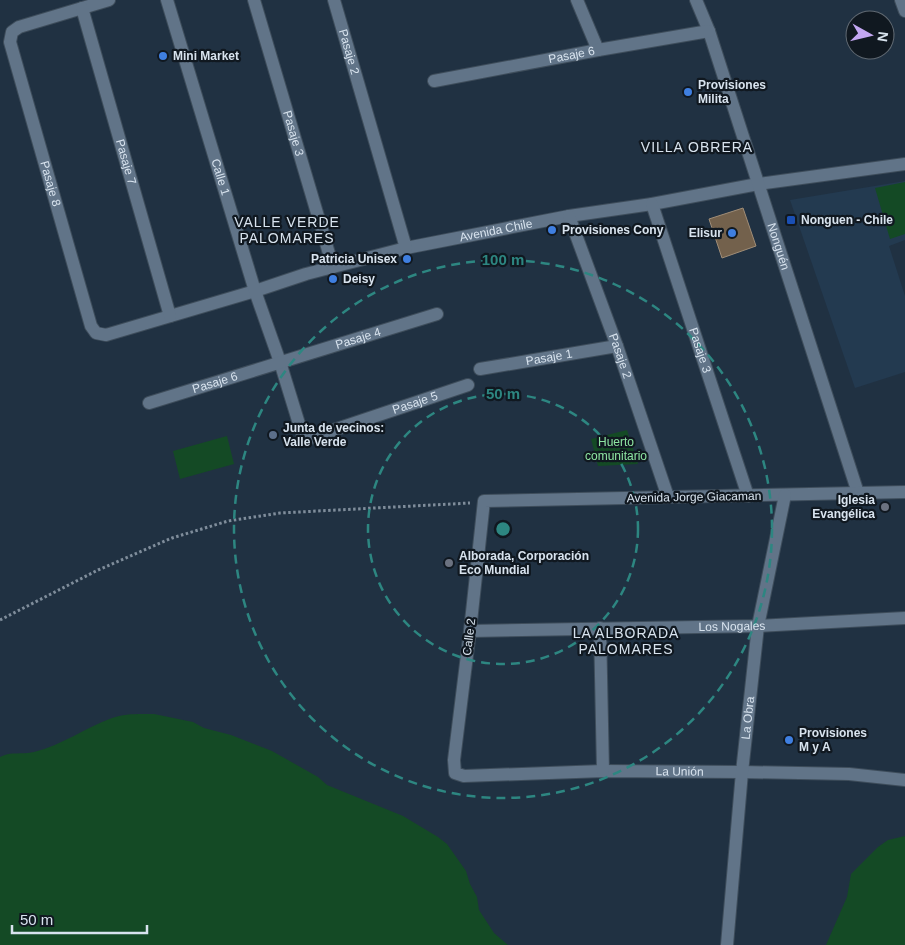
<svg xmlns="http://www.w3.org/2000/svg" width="905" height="945" font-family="Arial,sans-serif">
<rect width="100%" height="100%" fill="#203142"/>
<path fill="#233a50" d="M905,181v59l-16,6 16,50v76l-50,16 -65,-188z"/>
<path fill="#144a25" d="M905,182v52l-15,5 -15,-51z
M627,430l11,34 -40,2 -7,-27z
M227,436l7,28 -54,15 -7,-28z
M154,714l39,8 11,6 27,7 41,16 46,26 9,8 76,31 35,21 9,7 19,27 4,13 7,13 2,13 15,23 14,12h-508v-188c11,-6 22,-2 34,-5 28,-7 51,-24 78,-34 13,-5 29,-4 42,-4z
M905,836v109h-79l21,-48 4,-23 27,-27 10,-7z"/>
<path fill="#73614c" stroke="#a08d77" d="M743,208l13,38 -34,12 -13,-39z"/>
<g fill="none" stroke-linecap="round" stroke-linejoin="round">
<defs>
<g id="street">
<path id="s1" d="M109,0l-90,27 -7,5 -2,10 81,284 5,7 10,2 149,-44 51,-17 100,-26 163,-32 83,-12 106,-20 147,-20"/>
<path id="s2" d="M167,0l88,291 25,71 24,78 164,-55"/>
<path id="s3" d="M254,0l79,267"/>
<path id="s4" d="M334,0l72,248"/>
<path d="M577,0l21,50"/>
<path id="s5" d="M696,0l13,31 149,462"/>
<path d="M901,0l4,11"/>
<path id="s6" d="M82,8l88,308"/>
<path id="s7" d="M434,81l164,-31 111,-19"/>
<path id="s8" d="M652,204l96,292"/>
<path id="s9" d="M569,216l48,130 51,151"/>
<path id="s10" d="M480,369l137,-23"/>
<path id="s11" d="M149,403l288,-89"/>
<path id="s12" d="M905,492l-421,9 -14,130 -16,129 1,13 9,3 139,-5 139,1 107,2 56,6"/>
<path d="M600,628l3,143"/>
<path id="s13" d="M470,631l288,-5 147,-8"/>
<path id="s14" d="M727,945l15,-173 16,-146 27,-131"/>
</g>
</defs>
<use href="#street" stroke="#3e4d5b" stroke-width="14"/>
<path stroke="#7f8d9b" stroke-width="3" stroke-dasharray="2.5 2.5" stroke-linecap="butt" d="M0,620l98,-50 74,-32 56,-17 52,-8 190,-10"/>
<use href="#street" stroke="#617488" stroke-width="12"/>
</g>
<g fill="none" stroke="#2d8681" stroke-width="2.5" stroke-dasharray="9 6">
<circle cx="503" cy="529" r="135"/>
<circle cx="503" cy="529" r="269"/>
</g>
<g fill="#3f7fe0" stroke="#101820" stroke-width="2">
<circle cx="163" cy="56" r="5"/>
<circle cx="688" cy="92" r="5"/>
<circle cx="552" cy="230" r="5"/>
<circle cx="732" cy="233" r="5"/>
<circle cx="407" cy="259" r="5"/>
<circle cx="333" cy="279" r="5"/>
<circle cx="789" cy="740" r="5"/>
</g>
<rect fill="#1a4fb4" stroke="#101820" stroke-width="2" x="786" y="215" width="10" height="10" rx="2.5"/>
<circle fill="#5c6f8a" stroke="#101820" stroke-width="2" cx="273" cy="435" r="5"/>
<g fill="#6b7280" stroke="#101820" stroke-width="2">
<circle cx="885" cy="507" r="5"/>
<circle cx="449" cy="563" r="5"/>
</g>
<g text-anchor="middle" stroke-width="4.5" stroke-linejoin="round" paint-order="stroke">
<g font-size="12" fill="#d8e3ee" stroke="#101820">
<text dy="4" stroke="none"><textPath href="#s4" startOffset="54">Pasaje 2</textPath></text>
<text dy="4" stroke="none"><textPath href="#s7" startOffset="140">Pasaje 6</textPath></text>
<text dy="4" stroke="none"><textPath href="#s3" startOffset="139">Pasaje 3</textPath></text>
<text dy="4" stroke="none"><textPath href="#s6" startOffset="160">Pasaje 7</textPath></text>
<text dy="4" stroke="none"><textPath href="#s2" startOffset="185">Calle 1</textPath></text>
<text dy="4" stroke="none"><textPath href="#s1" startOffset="260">Pasaje 8</textPath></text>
<text dy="4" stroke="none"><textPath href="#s1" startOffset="831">Avenida Chile</textPath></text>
<text dy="4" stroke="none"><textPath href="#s5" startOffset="260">Nonguén</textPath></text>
<text dy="4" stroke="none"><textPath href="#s11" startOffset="219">Pasaje 4</textPath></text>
<text dy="4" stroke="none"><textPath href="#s8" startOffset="154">Pasaje 3</textPath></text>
<text dy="4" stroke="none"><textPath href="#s9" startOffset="149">Pasaje 2</textPath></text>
<text dy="4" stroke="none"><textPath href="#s10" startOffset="70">Pasaje 1</textPath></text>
<text dy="4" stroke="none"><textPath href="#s11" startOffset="69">Pasaje 6</textPath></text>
<text dy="4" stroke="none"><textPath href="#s2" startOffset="578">Pasaje 5</textPath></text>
<text transform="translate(694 497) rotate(-1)" y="4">Avenida Jorge Giacaman</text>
<text dy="4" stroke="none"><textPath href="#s13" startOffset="262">Los Nogales</textPath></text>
<text transform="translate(469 637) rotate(-83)" y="4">Calle 2</text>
<text dy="4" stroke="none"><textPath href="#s14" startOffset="228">La Obra</textPath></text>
<text dy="4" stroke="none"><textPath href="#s12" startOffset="920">La Unión</textPath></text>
</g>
<g font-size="12" font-weight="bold" fill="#d8e3ee" stroke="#101820" text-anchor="start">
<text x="173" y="60">Mini Market</text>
<text x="698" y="89">Provisiones<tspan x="698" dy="14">Milita</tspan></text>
<text x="801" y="224">Nonguen - Chile</text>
<text x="562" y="234">Provisiones Cony</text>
<text x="722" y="237" text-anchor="end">Elisur</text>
<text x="397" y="263" text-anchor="end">Patricia Unisex</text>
<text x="343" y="283">Deisy</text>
<text x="283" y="432">Junta de vecinos:<tspan x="283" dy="14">Valle Verde</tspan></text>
<text x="875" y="504" text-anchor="end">Iglesia<tspan x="875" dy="14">Evangélica</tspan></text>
<text x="459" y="560">Alborada, Corporación<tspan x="459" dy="14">Eco Mundial</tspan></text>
<text x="799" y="737">Provisiones<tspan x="799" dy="14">M y A</tspan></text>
</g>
<g font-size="12" fill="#8de4a1" stroke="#101820">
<text x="616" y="446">Huerto<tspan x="616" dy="14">comunitario</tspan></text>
</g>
<g font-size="14" letter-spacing="1" fill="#d8e3ee" stroke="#101820">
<text x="697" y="152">VILLA OBRERA</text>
<text x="287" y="227">VALLE VERDE<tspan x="287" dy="16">PALOMARES</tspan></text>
<text x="626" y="638">LA ALBORADA<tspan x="626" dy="16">PALOMARES</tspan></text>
</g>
</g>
<circle cx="503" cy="529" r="8" fill="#2d8681" stroke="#101820" stroke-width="2.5"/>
<g font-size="15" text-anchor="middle" font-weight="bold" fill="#2d8681" stroke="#101820" stroke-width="4.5" stroke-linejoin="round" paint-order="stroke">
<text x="503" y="265">100 m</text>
<text x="503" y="399">50 m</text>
</g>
<g transform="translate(870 35) rotate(98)"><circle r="24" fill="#101820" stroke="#606972"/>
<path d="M0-4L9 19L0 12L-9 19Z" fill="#c3a7f2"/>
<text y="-8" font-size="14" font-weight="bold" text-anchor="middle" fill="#d8e3ee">N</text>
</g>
<path d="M12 925v8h135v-8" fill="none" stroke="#d8e3ee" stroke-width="2.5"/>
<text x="20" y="925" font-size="15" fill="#d8e3ee" stroke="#101820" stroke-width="4" paint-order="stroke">50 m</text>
</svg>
